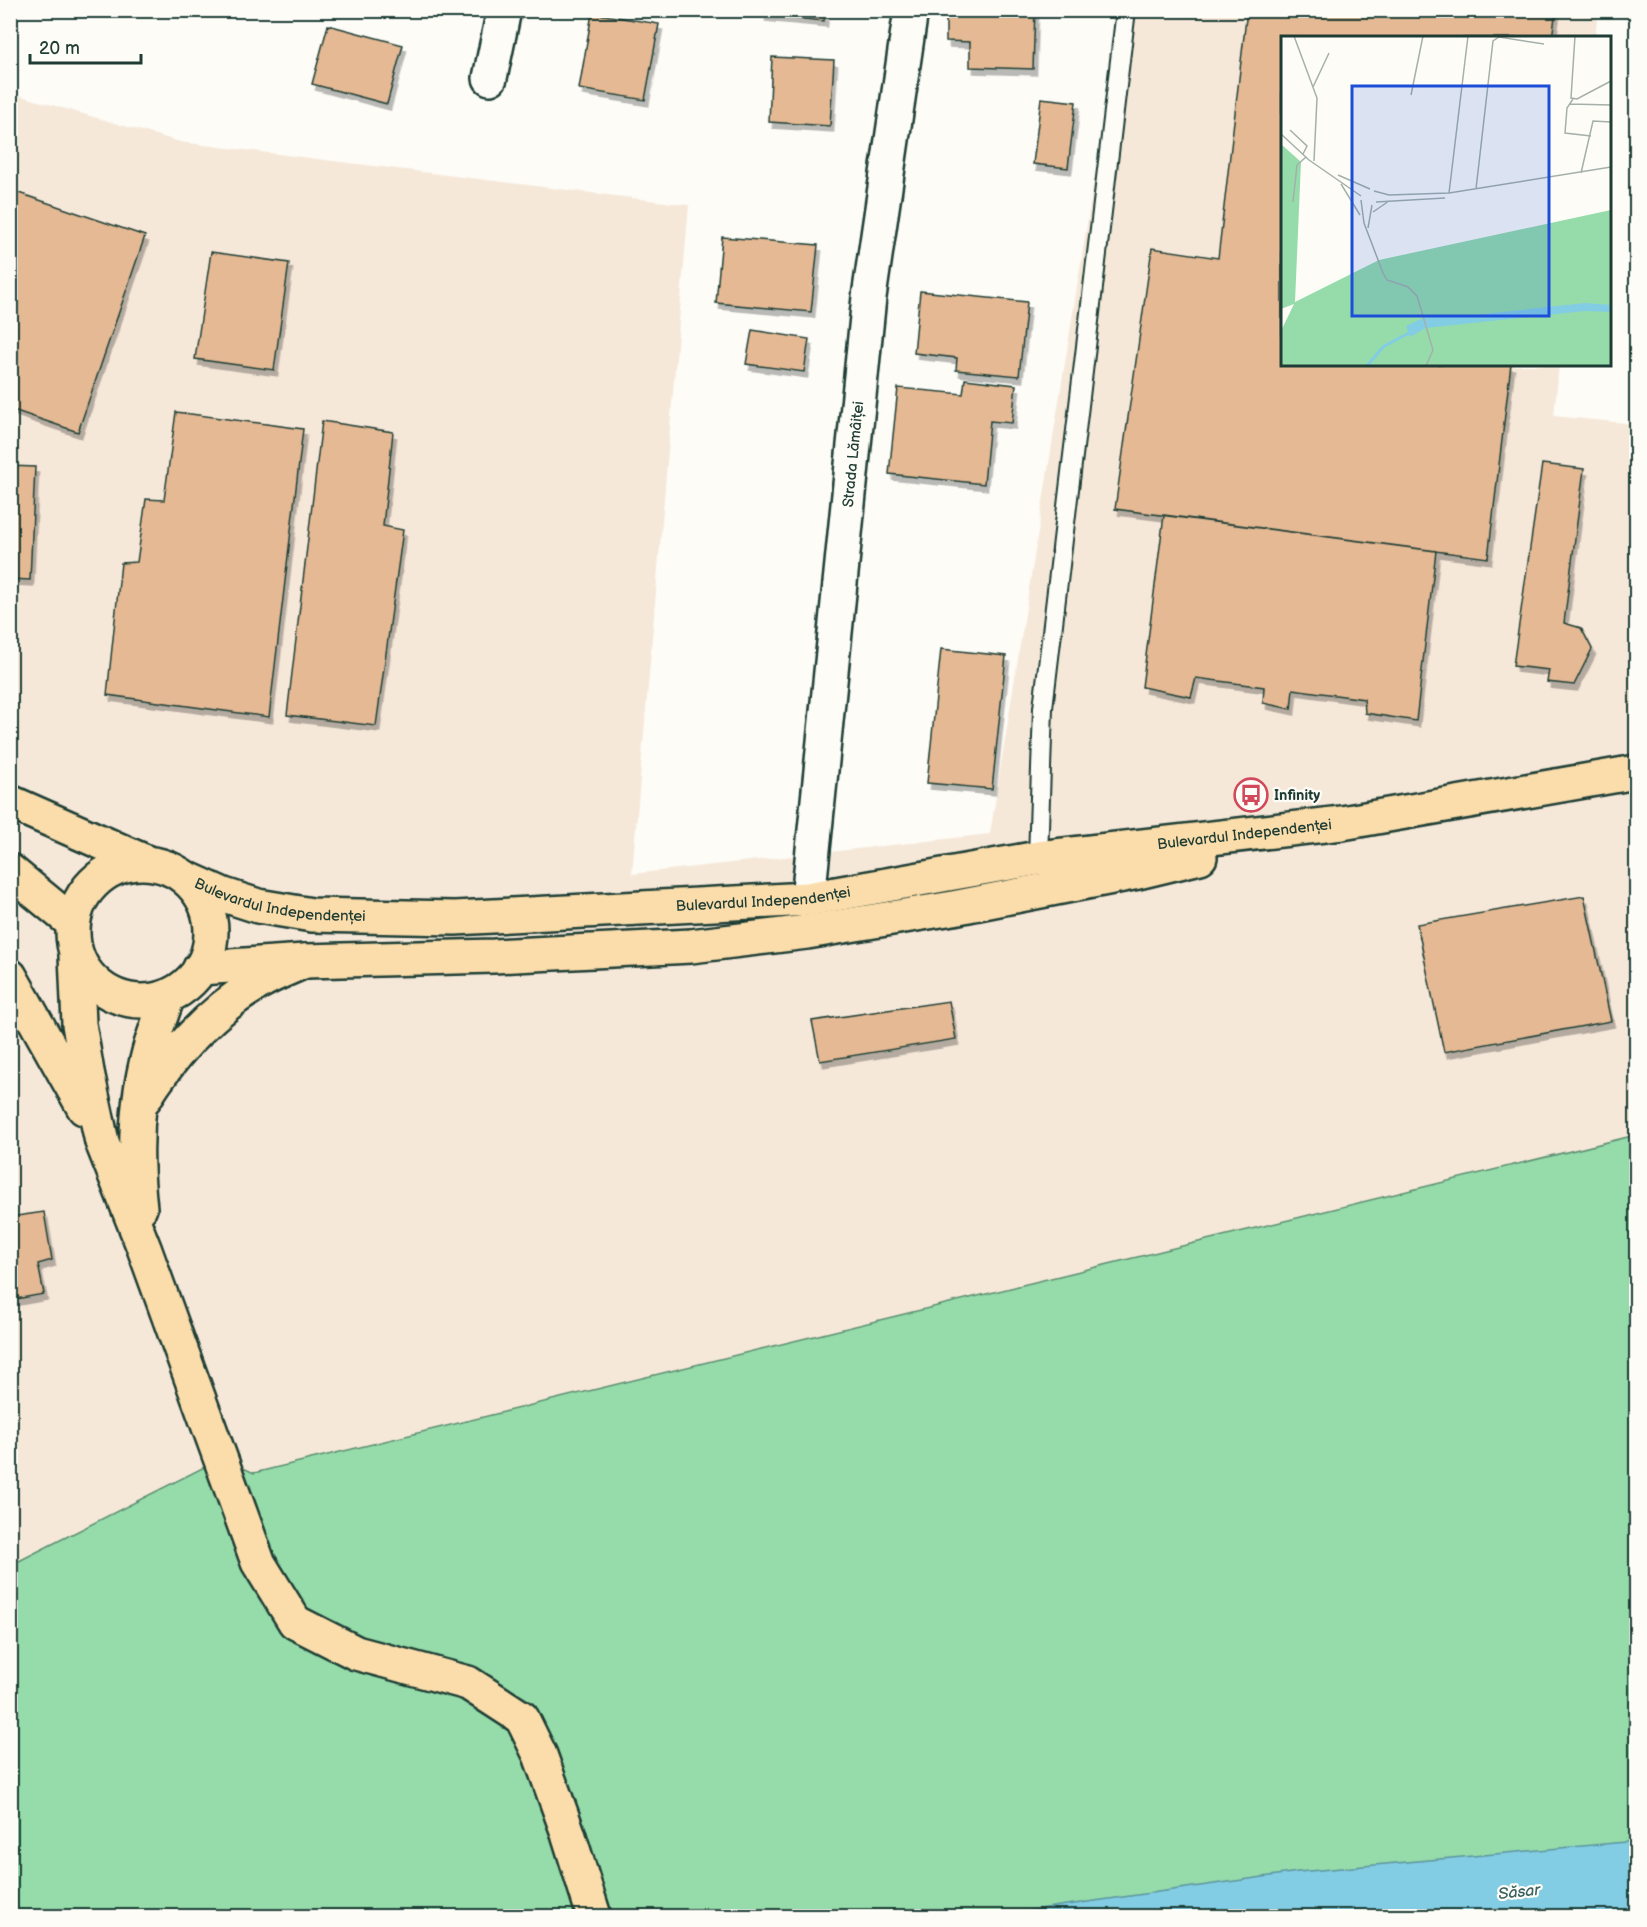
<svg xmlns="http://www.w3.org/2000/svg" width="1647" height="1927" font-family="'Balsamiq Sans',sans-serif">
<defs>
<filter id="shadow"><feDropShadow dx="3.5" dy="6" stdDeviation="0" flood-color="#0004"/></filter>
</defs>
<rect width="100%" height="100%" fill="#fdfcf7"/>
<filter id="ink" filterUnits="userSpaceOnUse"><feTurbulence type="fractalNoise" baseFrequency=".0167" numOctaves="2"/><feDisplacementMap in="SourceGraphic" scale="12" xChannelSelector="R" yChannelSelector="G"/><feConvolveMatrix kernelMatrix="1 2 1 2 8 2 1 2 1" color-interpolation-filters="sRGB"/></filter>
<g filter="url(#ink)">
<path fill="#f6e8d9" d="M1121,11h477l-3,26 -313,1v326l277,1 -5,51 82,8v711l-1382,338 -32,-15 -211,107v-1472l169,49 509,63 -57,669 358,-40z"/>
<path fill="#95dcaa" stroke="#5a8c6f" stroke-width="1.5" d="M1636,1135v781h-1625v-351l211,-107 32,15z"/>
<path fill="#83cde4" stroke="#5b939e" stroke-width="1.5" d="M1636,1841v71l-35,4h-611l308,-44z"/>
<path fill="#e4b994" stroke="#1f3d34" stroke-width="1.5" filter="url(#shadow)" d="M762,10h63l-1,11 -62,-6z
M946,10h89l-2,59 -63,-2v-25l-24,-1z
M1247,10h309l-4,28h-270v326h229l-23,194 -373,-49 37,-261 66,10z
M592,13l67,11 -14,76 -66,-11z
M328,25l75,20 -16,59 -75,-20z
M772,57l62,3 -4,66 -61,-4z
M1041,98l35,4 -8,66 -35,-4z
M10,190l135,46 -67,196 -68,-23z
M722,237l96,8 -7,67 -95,-9z
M211,252l78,11 -15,107 -79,-11z
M920,291l107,11 -8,74 -63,-6 1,-12 -43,-5z
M752,330l57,9 -5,33 -58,-8z
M965,379l51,6 -4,38 -22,-2 -6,63 -95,-10 9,-86 65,6z
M176,412l127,17 -34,288 -162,-22 14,-132 16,-1 9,-63 18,1z
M322,421l71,11 -10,94 20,4 -27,196 -89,-11z
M1542,464l42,5 -20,154 17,5 11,21 -18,36 -27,-3 2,-12 -36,-4z
M10,466l25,1 -5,113 -20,-1z
M1164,515l272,36 -20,170 -51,-8 -1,-14 -71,-10 -2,20 -28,-6 1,-16 -68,-9 -5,19 -49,-10z
M941,649l65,7 -14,133 -65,-6z
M1584,896l27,125 -167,31 -27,-128z
M949,1001l7,38 -136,22 -8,-40z
M44,1212l8,48 -14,4 6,30 -34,6v-83z"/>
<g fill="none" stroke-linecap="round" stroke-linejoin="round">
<defs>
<path id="lane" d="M1038,858l5,-150 83,-698"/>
<g id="street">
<path d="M490,78l14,-68"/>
<path id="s1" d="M808,899l61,-602 42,-287"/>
</g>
<g id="primary">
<path id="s2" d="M186,878l38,17 34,11 54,9 143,3 353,-19 230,-41 304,-35 294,-51"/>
<path d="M200,968l105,-7 189,-5 197,-10 116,-14 146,-24 185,-36 62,-15"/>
</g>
<path id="highway" d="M10,802l138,61
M73 932a69 69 0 1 1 138 0a69 69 0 1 1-138 0Z
M10,871l63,52
M76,955l3,69 8,48 15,70 42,106 114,314 37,60 61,31 112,30 54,35 18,37 28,78 26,83
M10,976l74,132
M144,1099c29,-46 67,-88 114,-116 15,-9 31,-15 47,-22
M140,1208c-6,-53 -5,-104 9,-156 5,-19 13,-38 19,-56"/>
</defs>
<use href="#lane" stroke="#1f3d34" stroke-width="22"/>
<use href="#street" stroke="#1f3d34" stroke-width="38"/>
<use href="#primary" stroke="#1f3d34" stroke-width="38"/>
<use href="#highway" stroke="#1f3d34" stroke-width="38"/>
<use href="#lane" stroke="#fdfcf7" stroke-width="18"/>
<use href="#street" stroke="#fdfcf7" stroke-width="33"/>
<use href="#primary" stroke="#fbddab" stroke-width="33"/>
<use href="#highway" stroke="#fbddab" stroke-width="33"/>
</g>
</g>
<defs>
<symbol id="bus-ring" viewBox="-11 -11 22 22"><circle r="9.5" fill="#fdfcf7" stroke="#d1495b" stroke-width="1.5"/><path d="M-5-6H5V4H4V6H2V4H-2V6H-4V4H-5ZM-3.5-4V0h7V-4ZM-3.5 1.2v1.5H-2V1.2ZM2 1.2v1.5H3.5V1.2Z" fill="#d1495b"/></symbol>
</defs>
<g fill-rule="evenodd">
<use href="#bus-ring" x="1232" y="776" width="38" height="38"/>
</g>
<g text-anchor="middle" stroke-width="4.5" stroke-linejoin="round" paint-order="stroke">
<g font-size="15" fill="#1f3d34" stroke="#fdfcf7">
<text dy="5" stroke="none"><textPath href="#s1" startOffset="447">Strada Lămâiței</textPath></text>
<text dy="5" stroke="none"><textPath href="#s2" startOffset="1070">Bulevardul Independenței</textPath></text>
<text dy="5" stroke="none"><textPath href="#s2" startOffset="98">Bulevardul Independenței</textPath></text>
<text dy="5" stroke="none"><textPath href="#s2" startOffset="584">Bulevardul Independenței</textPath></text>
</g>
<g font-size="15" font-weight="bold" fill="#1f3d34" stroke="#fdfcf7" text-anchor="start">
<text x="1274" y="800">Infinity</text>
</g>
<g font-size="16" font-style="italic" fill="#386160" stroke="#fdfcf7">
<text transform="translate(1519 1891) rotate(-6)" y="6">Săsar</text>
</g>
</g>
<g transform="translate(1281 36)">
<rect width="330" height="330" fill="#fdfcf7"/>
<path d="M0,108l20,18 -6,140 84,-42 232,-50v156h-330v-35l13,-27 -13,5z" fill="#95dcaa"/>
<path d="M304,267l26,2v7l-26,-1 -159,17 -16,9 -4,-11 19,-9h31z" fill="#83cde4"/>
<path fill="none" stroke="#83cde4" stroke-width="3" d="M86,330l16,-19 35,-19"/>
<path fill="none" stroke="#a4b0a9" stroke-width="1.5" d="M13,0l23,62 -3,63M294,0l-4,62 6,1 34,-18M32,51l16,-34M130,59l12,-59M292,63l-6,9 -2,25 26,3M289,68l41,1M9,94l17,16 -4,8M0,98l28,26 52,36M300,137l12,-52 18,1M57,139l32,14M60,148l19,31M195,153l17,-148 6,-4 45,7M93,155l15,4 60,-2 162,-26M168,157l19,-157M80,164l3,23 19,50 4,7 21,7 9,9 16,54 -7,16M12,166l4,-37 9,-8M95,166l69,-4M92,176l16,-11M87,192l4,-23"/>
<path fill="#1d4ed8" fill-opacity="0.15" stroke="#1d4ed8" stroke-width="3" d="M71,50h197v230h-197z"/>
<rect width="330" height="330" fill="none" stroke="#1f3d34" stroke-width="3"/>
</g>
<rect width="1647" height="1927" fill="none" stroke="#fdfcf7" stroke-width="36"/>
<rect x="18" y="18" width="1611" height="1891" fill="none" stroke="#1f3d34" stroke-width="2" filter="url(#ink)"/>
<path d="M30 54v9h111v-9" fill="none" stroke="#1f3d34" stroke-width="3"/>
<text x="39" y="54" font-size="18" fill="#1f3d34" stroke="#fdfcf7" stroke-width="4.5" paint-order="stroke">20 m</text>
</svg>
